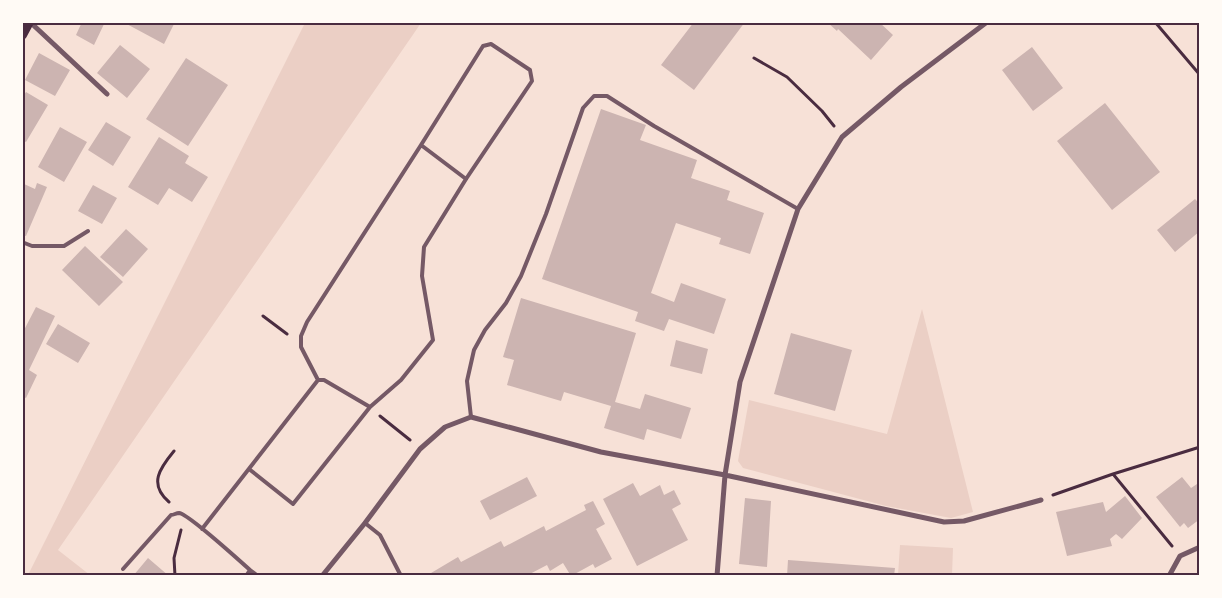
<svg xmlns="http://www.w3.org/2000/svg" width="1222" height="598" font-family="'Open Sans',sans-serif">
<rect width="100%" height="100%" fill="#f7e1d7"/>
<path fill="#ebcfc5" d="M305,23h116l-363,527 32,25h-62z
M922,309l51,203 -22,6 -65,-12 -143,-38 -5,-7 11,-61 138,34z
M900,545l53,3 -1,27h-54z"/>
<path fill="#ccb4b1" d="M82,22h23l-11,23 -18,-10z
M123,22h52l-11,22z
M694,22h51l-51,68 -33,-25z
M827,22h52l14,13 -22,25 -33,-31 -1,2z
M120,45l30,24 -23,29 -30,-25z
M1032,47l31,41 -30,23 -31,-41z
M39,53l31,17 -15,26 -30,-16z
M186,58l42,27 -40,61 -42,-27z
M26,92l22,13 -22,37 -4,-2v-42z
M1105,103l55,69 -48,38 -55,-69z
M601,109l45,16 -6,15 57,20 -6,18 39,13 -3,9 37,13 -14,41 -31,-10 2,-6 -45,-15 -25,70 23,9 7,-19 45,16 -12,35 -45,-15 -5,12 -29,-10 3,-9 -96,-33z
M106,122l25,15 -18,29 -25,-16z
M60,127l27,15 -23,40 -26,-15z
M159,137l30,19 -4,7 23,14 -16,25 -23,-14 -11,17 -30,-18z
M37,183l10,4 -21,49 -4,-1v-47l2,-4 11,5z
M93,185l24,13 -15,26 -24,-13z
M1195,199l5,5v27l-25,21 -18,-22z
M126,229l22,20 -25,28 -23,-20z
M85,246l38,36 -24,24 -37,-36z
M521,298l115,35 -21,69 25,7 5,-15 46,14 -10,31 -34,-10 -3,11 -40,-12 7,-22 -47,-14 -3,9 -54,-16 7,-25 -11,-3z
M36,307l19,9 -26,54 8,5 -11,23 -4,-2v-62z
M58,324l32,19 -12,20 -32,-19z
M791,333l61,17 -17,61 -61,-17z
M676,340l32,9 -6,25 -32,-8z
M527,477l10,19 -47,24 -10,-19z
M1182,477l9,11 9,-6v37l-12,9 -4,-5 -4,4 -24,-30z
M633,483l7,13 20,-11 4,10 10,-5 7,14 -9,5 16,31 -51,26 -34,-67z
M1125,496l17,22 -20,21 -6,-5 -6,5 2,7 -45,10 -11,-44 47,-10 3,10z
M745,498l26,3 -4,66 -28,-3z
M593,501l12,23 -9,5 16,30 -17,9 -2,-4 -22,12 -8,-13 -13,8 -3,-6 -21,11h-100l32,-19 3,5 40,-21 3,6 40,-21 2,5 40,-21 -2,-5z
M148,558l21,18h-36z
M788,560l107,8 -1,8h-107z"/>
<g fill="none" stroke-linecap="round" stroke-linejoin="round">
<path stroke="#4a2c40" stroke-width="3" d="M1155,22l45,53
M754,58l33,19 35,34 12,15
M263,316l24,18
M380,416l30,24
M1113,474l59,72
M1053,495l60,-21 87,-27
M169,502c-21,-18 -9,-34 5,-51
M175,576l-1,-18 7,-28"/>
<path stroke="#755966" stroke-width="4" d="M421,145l45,34
M22,242l10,4h32l24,-15
M471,417l-4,-36 7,-31 11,-20 21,-27 15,-27 25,-62 37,-106 11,-12h13l47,30 144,83
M249,469l44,35 77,-97 31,-27 32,-40 -11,-64 2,-29 42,-68 66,-98 -2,-11 -39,-26 -8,2 -62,99 -114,177 -6,14v11l17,33
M365,523l15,12 21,41
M202,529l116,-149h6l46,27
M123,569l48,-54c3,0 5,-2 8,-2 9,1 61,48 71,57l-4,6
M250,570l8,6"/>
<path stroke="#755966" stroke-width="5" d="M30,22l77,72
M322,576l43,-53 55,-74 25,-22 26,-10 130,35 124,23 219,47 20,-1 77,-21
M717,576l8,-101 15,-93 58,-173 44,-72 59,-50 86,-65
M1169,576l11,-20 20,-9"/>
<path stroke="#4a2c40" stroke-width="10" d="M22,35l7,-13"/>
</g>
<rect width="1222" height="598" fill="none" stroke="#fffaf5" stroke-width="48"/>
<rect x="24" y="24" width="1174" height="550" fill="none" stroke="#4a2c40" stroke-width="2"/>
</svg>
